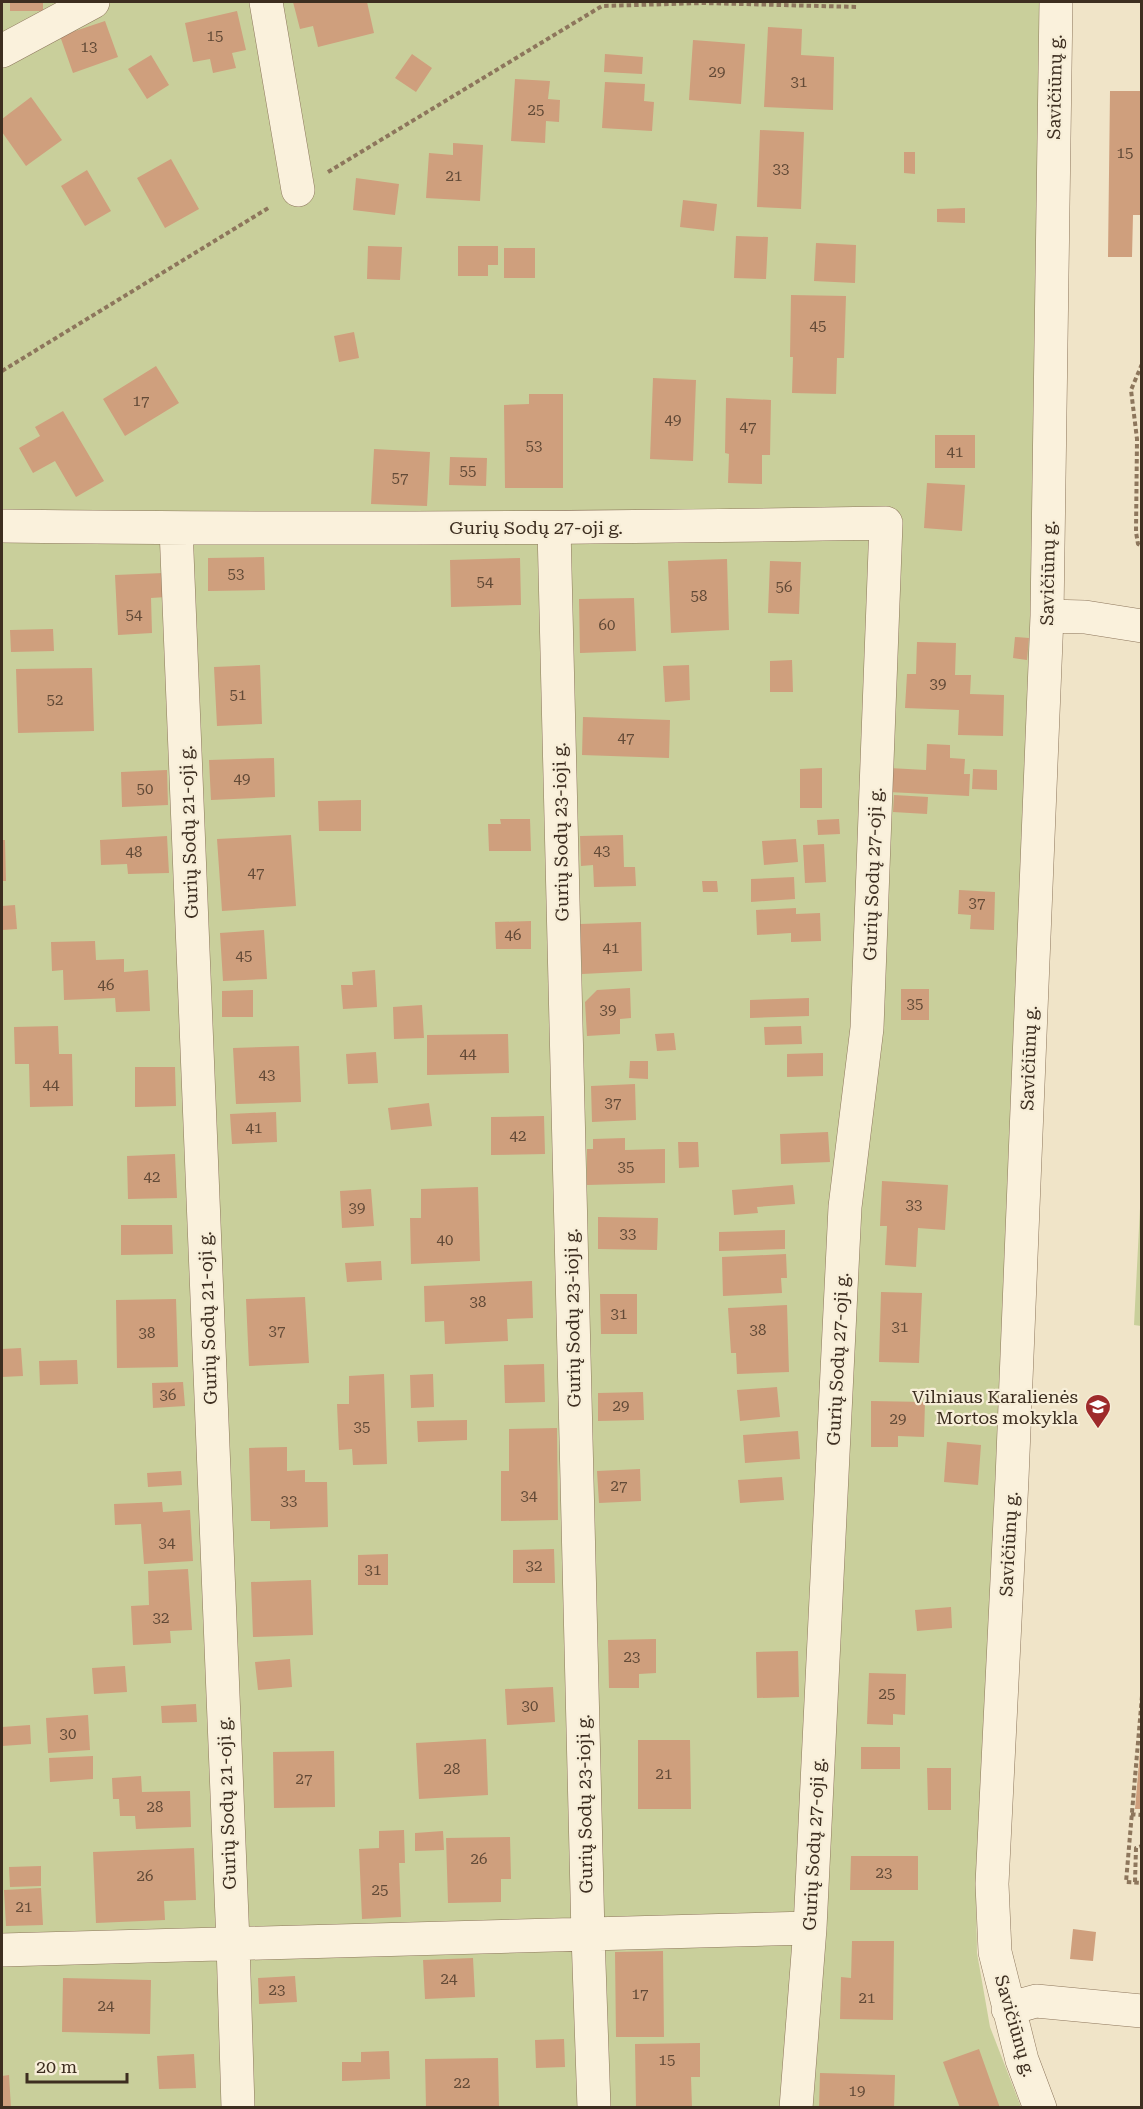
<svg xmlns="http://www.w3.org/2000/svg" width="1143" height="2109" font-family="'Roboto Serif',serif">
<rect width="100%" height="100%" fill="#f0e4c8"/>
<path fill="#c9cf9b" d="M2,2h1049l-30,983 -45,910 1,58 13,74 31,80 -1019,1z
M1141,1189v137l-7,-1z"/>
<path fill="#cf9f7d" d="M10,2h33v9h-33z
M293,2h74l7,31 -56,14 -5,-21 -13,3z
M237,11l9,39 -14,3 4,15 -23,5 -3,-14 -17,3 -8,-39z
M105,21l13,36 -45,16 -13,-37z
M768,27l34,2 -1,26 33,2 -1,53 -69,-3z
M693,40l52,4 -4,60 -52,-4z
M412,54l20,14 -16,24 -21,-14z
M605,54l38,3 -1,17 -38,-2z
M151,55l18,30 -22,14 -19,-30z
M515,79l35,2 -2,18 12,1 -1,22 -13,-1 -1,22 -34,-2z
M605,82l40,2 -1,17 10,1 -2,29 -50,-3z
M1110,91h32v124h-9l-1,42h-24z
M31,97l31,43 -36,26 -24,-34v-13z
M760,130l44,2 -3,77 -44,-2z
M453,143l30,2 -3,56 -54,-3 3,-45 24,2z
M904,152h11v22l-11,-1z
M171,159l28,50 -34,19 -28,-50z
M87,170l24,41 -26,15 -24,-40z
M356,178l43,6 -4,31 -42,-5z
M683,200l34,4 -3,27 -34,-4z
M965,208v15l-28,-1v-13z
M736,236l32,1 -2,42 -32,-1z
M816,243l40,2 -1,38 -41,-2z
M368,246l34,1 -2,33 -33,-1z
M458,246h40v19h-10v11h-30z
M504,248h31v30h-31z
M791,295l55,1 -2,62h-7l-1,36 -44,-1 1,-36h-3z
M354,332l5,26 -20,4 -5,-26z
M156,366l23,37 -54,33 -22,-37z
M653,378l43,2 -3,81 -43,-2z
M529,394h34v94h-58l-1,-83 25,-1z
M726,398l45,2 -1,55h-8v29l-34,-1 1,-29 -4,-1z
M63,411l41,70 -28,16 -21,-36 -22,12 -14,-25 21,-12 -5,-9z
M935,435h40v33h-40z
M374,449l56,3 -3,54 -56,-2z
M450,457l37,1 -1,28 -37,-1z
M927,483l38,2 -3,46 -38,-3z
M264,557l1,33 -57,1v-33z
M520,558l1,47 -70,2 -1,-47z
M727,559l2,71 -58,3 -3,-72z
M770,561l31,1 -2,52 -31,-1z
M164,573l2,24 -15,1 1,35 -34,2 -3,-60z
M634,598l2,53 -56,2 -1,-54z
M53,629l1,22 -43,1 -1,-22z
M1015,637l14,1 -2,22 -14,-2z
M917,642l39,1 -1,32h16l-1,19 34,1 -1,41 -45,-1 1,-25 -54,-2 2,-34h9z
M792,660l1,32h-23v-31z
M260,665l2,59 -45,2 -3,-59z
M689,665l1,35 -25,2 -2,-36z
M92,668l2,63 -76,2 -2,-64z
M583,717l87,3 -1,38 -87,-3z
M927,744l23,1v13l15,1 -1,15h6l-1,22 -81,-4 1,-24 37,2z
M274,758l1,39 -64,3 -2,-40z
M822,768v40h-22v-39z
M973,769l24,1v20l-25,-1z
M167,770l1,35 -46,2 -1,-35z
M894,795l34,2 -1,17 -34,-2z
M361,800v31h-42l-1,-30z
M500,819h30l1,32h-42l-1,-27h13z
M839,819l1,15 -22,1 -1,-15z
M291,835l5,71 -74,5 -5,-72z
M623,835l1,32h11l1,19 -42,1 -1,-22 -12,1 -1,-30z
M167,836l2,37 -41,1 -1,-10 -26,1 -1,-25z
M796,839l2,23 -34,3 -2,-24z
M2,840h3l1,41h-4z
M824,844l2,38 -21,1 -2,-38z
M794,877l1,22 -44,3v-23z
M702,881h15l1,11h-15z
M959,890l36,2 -1,38 -24,-1 1,-14 -13,-1z
M15,905l2,24 -15,1v-24z
M796,908v6l24,-1 1,28 -30,1v-9l-34,2 -1,-25z
M531,921v28h-35l-1,-27z
M641,922l1,49 -60,3 -2,-50z
M264,930l3,49 -44,2 -3,-48z
M95,941l1,19 28,-1v13l24,-2 2,41 -34,1 -1,-14 -51,2 -1,-30 -11,1 -1,-29z
M375,970l2,37 -34,2 -2,-24h12l-1,-13z
M630,988l1,30 -11,1v15l-33,2 -2,-34 12,-12z
M901,989h28v31h-28z
M253,990v27h-31v-26z
M809,998v18l-59,2v-18z
M422,1005l2,33 -30,1 -1,-32z
M58,1026l1,28h13l1,52 -43,1 -1,-43h-14l-1,-37z
M801,1026l1,18 -37,1 -1,-18z
M674,1033l2,17 -19,1 -2,-17z
M508,1034l1,39 -82,2v-40z
M299,1046l2,56 -65,2 -3,-56z
M376,1052l2,31 -30,1 -2,-30z
M823,1053v23l-36,1v-23z
M630,1061h18v18l-19,-1z
M135,1067h40l1,39 -41,1z
M635,1084l1,36 -44,2 -1,-36z
M429,1103l3,23 -41,4 -3,-22z
M276,1112l1,30 -45,2 -2,-30z
M544,1116l1,38 -54,1v-38z
M828,1132l2,30 -49,2 -1,-30z
M625,1138v12l40,-1v34l-78,2v-36h6v-10z
M678,1142h20l1,25 -20,1z
M175,1154l2,44 -49,1 -1,-43z
M882,1181l66,4 -3,45 -27,-2 -2,39 -31,-2 2,-39h-7z
M793,1185l2,19 -38,3 1,6 -24,2 -2,-25z
M478,1187l2,74 -69,3 -1,-46h11v-29z
M371,1189l3,37 -32,2 -2,-37z
M598,1217l60,1 -1,32 -59,-1z
M121,1225h51l1,29 -52,1z
M785,1230v19l-66,2v-19z
M786,1254l1,24h-6l1,15 -59,3 -1,-39z
M381,1261l1,19 -35,2 -2,-19z
M532,1281l1,37 -26,1 1,22 -63,3 -1,-23 -19,1 -1,-36z
M881,1292l41,1 -3,70 -40,-1z
M600,1294h37v40h-36z
M305,1297l4,66 -60,3 -3,-67z
M176,1299l2,68 -61,1 -1,-68z
M787,1305l2,67 -52,2 -1,-21h-5l-3,-45z
M21,1348l2,28 -21,1v-28z
M77,1360l1,24 -38,1 -1,-24z
M544,1364l1,38 -40,1 -1,-38z
M384,1374l3,90 -34,1 -1,-16 -13,1 -2,-46h12v-28z
M433,1374l1,33 -23,1 -1,-33z
M183,1382l2,24 -32,2 -1,-25z
M777,1387l3,30 -40,4 -3,-31z
M643,1392l1,28 -46,1v-28z
M871,1401l54,1 -1,35 -26,-1v11h-27z
M467,1420v20l-49,2 -1,-21z
M557,1428l1,92 -57,1v-50h8v-42z
M798,1431l2,28 -55,4 -2,-28z
M947,1442l34,3 -3,40 -34,-3z
M287,1447v24l18,-1v12h22l1,45 -58,2v-8h-19l-2,-73z
M640,1469l1,32 -42,2 -2,-32z
M181,1471l1,14 -34,2 -1,-14z
M782,1477l2,23 -44,3 -2,-23z
M162,1502l1,10 27,-2 3,51 -49,3 -3,-40 -26,1 -1,-21z
M554,1549l1,34h-42v-33z
M388,1554v31h-30v-30z
M188,1569l4,61 -22,1 1,12 -38,2 -2,-39 18,-1 -1,-34z
M311,1580l2,55 -60,2 -2,-55z
M951,1607l1,21 -35,3 -2,-21z
M656,1639v34l-17,1v14h-30l-1,-48z
M798,1651l1,46 -42,1 -1,-46z
M290,1659l2,28 -34,3 -3,-28z
M125,1666l2,26 -33,2 -2,-26z
M869,1673l37,1 -1,41 -12,-1v11l-26,-1z
M553,1687l2,35 -48,3 -2,-36z
M196,1704l1,18 -35,1 -1,-17z
M88,1715l2,35 -42,3 -2,-35z
M30,1725l1,19 -29,2v-19z
M486,1739l2,56 -69,4 -3,-56z
M638,1740h52l1,69h-53z
M861,1747h39v22h-39z
M334,1751l1,56 -61,1 -1,-56z
M1140,1751h2v58h-7z
M93,1756v23l-43,3 -1,-24z
M927,1768h24v42h-23z
M141,1776l1,16 48,-1 1,36 -55,2 -1,-13h-15l-1,-17h-6l-1,-21z
M404,1830l1,33h-6l2,54 -39,2 -3,-70 20,-1v-17z
M443,1831l1,19 -29,1v-18z
M510,1837l1,42h-10v23l-53,1 -2,-65z
M194,1848l2,52 -32,1 1,19 -69,3 -3,-71z
M851,1856h67v34h-68z
M41,1866v20l-31,1 -1,-20z
M41,1888l2,37 -37,1 -2,-36z
M1073,1929l23,3 -3,29 -23,-2z
M852,1941h42l-1,79 -53,-1 1,-42 10,1z
M663,1951l1,86h-48l-1,-85z
M473,1958l2,39 -50,2 -2,-39z
M295,1976l2,26 -38,2 -1,-26z
M63,1978l88,2 -1,54 -88,-2z
M564,2039l1,28 -29,1 -1,-28z
M700,2043v34h-9l1,31h-56l-1,-64z
M979,2049l21,59h-40l-17,-46z
M389,2051l1,28 -48,2v-19h19v-10z
M194,2054l2,34 -37,1 -2,-33z
M498,2058l1,50h-73l-1,-49z
M820,2073l75,2 -1,33h-75z
M9,2075l2,33h-9v-32z"/>
<g fill="none" stroke-linecap="round" stroke-linejoin="round">
<defs>
<path id="minor" d="M266,2l32,188
M2,51l91,-49
M2,526c294,4 589,2 884,-3l-19,505 -22,179 -35,721 -14,180
M176,528l57,1415 5,165
M554,528l34,1407 6,173
M1047,616l38,1 57,9
M2,1950l808,-22
M1008,2009l28,-8 106,10
M1040,2108l-18,-48 -27,-108 -3,-68 20,-405 35,-863 9,-614"/>
</defs>
<use href="#minor" stroke="#8d765c" stroke-width="34"/>
<path stroke="#8d765c" stroke-width="4" stroke-dasharray="4.5 3" stroke-linecap="butt" d="M328,172l274,-166 101,-3 156,4
M1142,364l-11,26 6,49 -1,93 2,12 4,2
M2,371l268,-164
M1142,1696l-16,186 16,1
M1131,1814l11,1
M1135,1882l1,-34 6,-2"/>
<use href="#minor" stroke="#faf1dc" stroke-width="33"/>
</g>
<defs>
<symbol id="school-pin" viewBox="-11 -11 22 30"><path d="M0 17L-7.5 6A9.5 9.5 0 1 1 7.5 6Z" fill="#9e2a2b" stroke="#f7eed8"/><path d="M0-5L7-2L0 1L-7-2ZM-4 1L0 2.5L4 1V4Q0 6-4 4Z" fill="#fff"/></symbol>
</defs>
<g fill-rule="evenodd">
<use href="#school-pin" x="1083" y="1392" width="30" height="40"/>
</g>
<g text-anchor="middle" stroke-width="4.5" stroke-linejoin="round" paint-order="stroke">
<g font-size="15" fill="#624a37">
<text x="215" y="41">15</text>
<text x="89" y="52">13</text>
<text x="717" y="77">29</text>
<text x="799" y="87">31</text>
<text x="536" y="115">25</text>
<text x="1125" y="158">15</text>
<text x="781" y="174">33</text>
<text x="454" y="181">21</text>
<text x="818" y="331">45</text>
<text x="141" y="406">17</text>
<text x="673" y="425">49</text>
<text x="748" y="432">47</text>
<text x="534" y="451">53</text>
<text x="955" y="457">41</text>
<text x="468" y="476">55</text>
<text x="400" y="483">57</text>
<text x="236" y="579">53</text>
<text x="485" y="587">54</text>
<text x="784" y="592">56</text>
<text x="699" y="601">58</text>
<text x="134" y="620">54</text>
<text x="607" y="630">60</text>
<text x="938" y="689">39</text>
<text x="238" y="700">51</text>
<text x="55" y="705">52</text>
<text x="626" y="743">47</text>
<text x="242" y="784">49</text>
<text x="145" y="794">50</text>
<text x="602" y="856">43</text>
<text x="134" y="857">48</text>
<text x="256" y="878">47</text>
<text x="977" y="908">37</text>
<text x="513" y="940">46</text>
<text x="611" y="953">41</text>
<text x="244" y="961">45</text>
<text x="106" y="990">46</text>
<text x="915" y="1009">35</text>
<text x="608" y="1015">39</text>
<text x="468" y="1059">44</text>
<text x="267" y="1080">43</text>
<text x="51" y="1090">44</text>
<text x="613" y="1108">37</text>
<text x="254" y="1133">41</text>
<text x="518" y="1141">42</text>
<text x="626" y="1172">35</text>
<text x="152" y="1182">42</text>
<text x="914" y="1210">33</text>
<text x="357" y="1213">39</text>
<text x="628" y="1239">33</text>
<text x="445" y="1245">40</text>
<text x="478" y="1307">38</text>
<text x="619" y="1319">31</text>
<text x="900" y="1332">31</text>
<text x="758" y="1335">38</text>
<text x="277" y="1336">37</text>
<text x="147" y="1338">38</text>
<text x="168" y="1400">36</text>
<text x="621" y="1411">29</text>
<text x="898" y="1424">29</text>
<text x="362" y="1432">35</text>
<text x="619" y="1491">27</text>
<text x="529" y="1501">34</text>
<text x="289" y="1506">33</text>
<text x="167" y="1548">34</text>
<text x="534" y="1571">32</text>
<text x="373" y="1575">31</text>
<text x="161" y="1623">32</text>
<text x="632" y="1662">23</text>
<text x="887" y="1699">25</text>
<text x="530" y="1711">30</text>
<text x="68" y="1739">30</text>
<text x="452" y="1774">28</text>
<text x="664" y="1779">21</text>
<text x="304" y="1784">27</text>
<text x="155" y="1812">28</text>
<text x="479" y="1864">26</text>
<text x="884" y="1878">23</text>
<text x="145" y="1881">26</text>
<text x="380" y="1895">25</text>
<text x="24" y="1912">21</text>
<text x="449" y="1984">24</text>
<text x="277" y="1995">23</text>
<text x="640" y="1999">17</text>
<text x="867" y="2003">21</text>
<text x="106" y="2011">24</text>
<text x="667" y="2065">15</text>
<text x="462" y="2088">22</text>
<text x="857" y="2096">19</text>
</g>
<g font-size="18" fill="#3d2e20" stroke="#f7eed8">
<text transform="translate(1055 87) rotate(-89)" y="6">Savičiūnų g.</text>
<text x="536" y="534">Gurių Sodų 27-oji g.</text>
<text transform="translate(1048 573) rotate(-89)" y="6">Savičiūnų g.</text>
<text transform="translate(189 832) rotate(-92)" y="6">Gurių Sodų 21-oji g.</text>
<text transform="translate(561 832) rotate(-91)" y="6">Gurių Sodų 23-ioji g.</text>
<text transform="translate(873 874) rotate(-88)" y="6">Gurių Sodų 27-oji g.</text>
<text transform="translate(1029 1058) rotate(-88)" y="6">Savičiūnų g.</text>
<text transform="translate(208 1318) rotate(-92)" y="6">Gurių Sodų 21-oji g.</text>
<text transform="translate(573 1318) rotate(-91)" y="6">Gurių Sodų 23-ioji g.</text>
<text transform="translate(838 1359) rotate(-87)" y="6">Gurių Sodų 27-oji g.</text>
<text transform="translate(1009 1544) rotate(-87)" y="6">Savičiūnų g.</text>
<text transform="translate(227 1803) rotate(-92)" y="6">Gurių Sodų 21-oji g.</text>
<text transform="translate(585 1804) rotate(-91)" y="6">Gurių Sodų 23-ioji g.</text>
<text transform="translate(814 1844) rotate(-87)" y="6">Gurių Sodų 27-oji g.</text>
<text transform="translate(1015 2026) rotate(74)" y="6">Savičiūnų g.</text>
</g>
<g font-size="18" fill="#3d2e20" stroke="#f7eed8" text-anchor="end">
<text x="1078" y="1403">Vilniaus Karalienės<tspan x="1078" dy="21">Mortos mokykla</tspan></text>
</g>
</g>
<rect width="1143" height="2109" fill="none" stroke="#3d2e20" stroke-width="6"/>
<path d="M27 2073v9h100v-9" fill="none" stroke="#3d2e20" stroke-width="3"/>
<text x="36" y="2073" font-size="18" fill="#3d2e20" stroke="#f7eed8" stroke-width="4.5" paint-order="stroke">20 m</text>
</svg>
